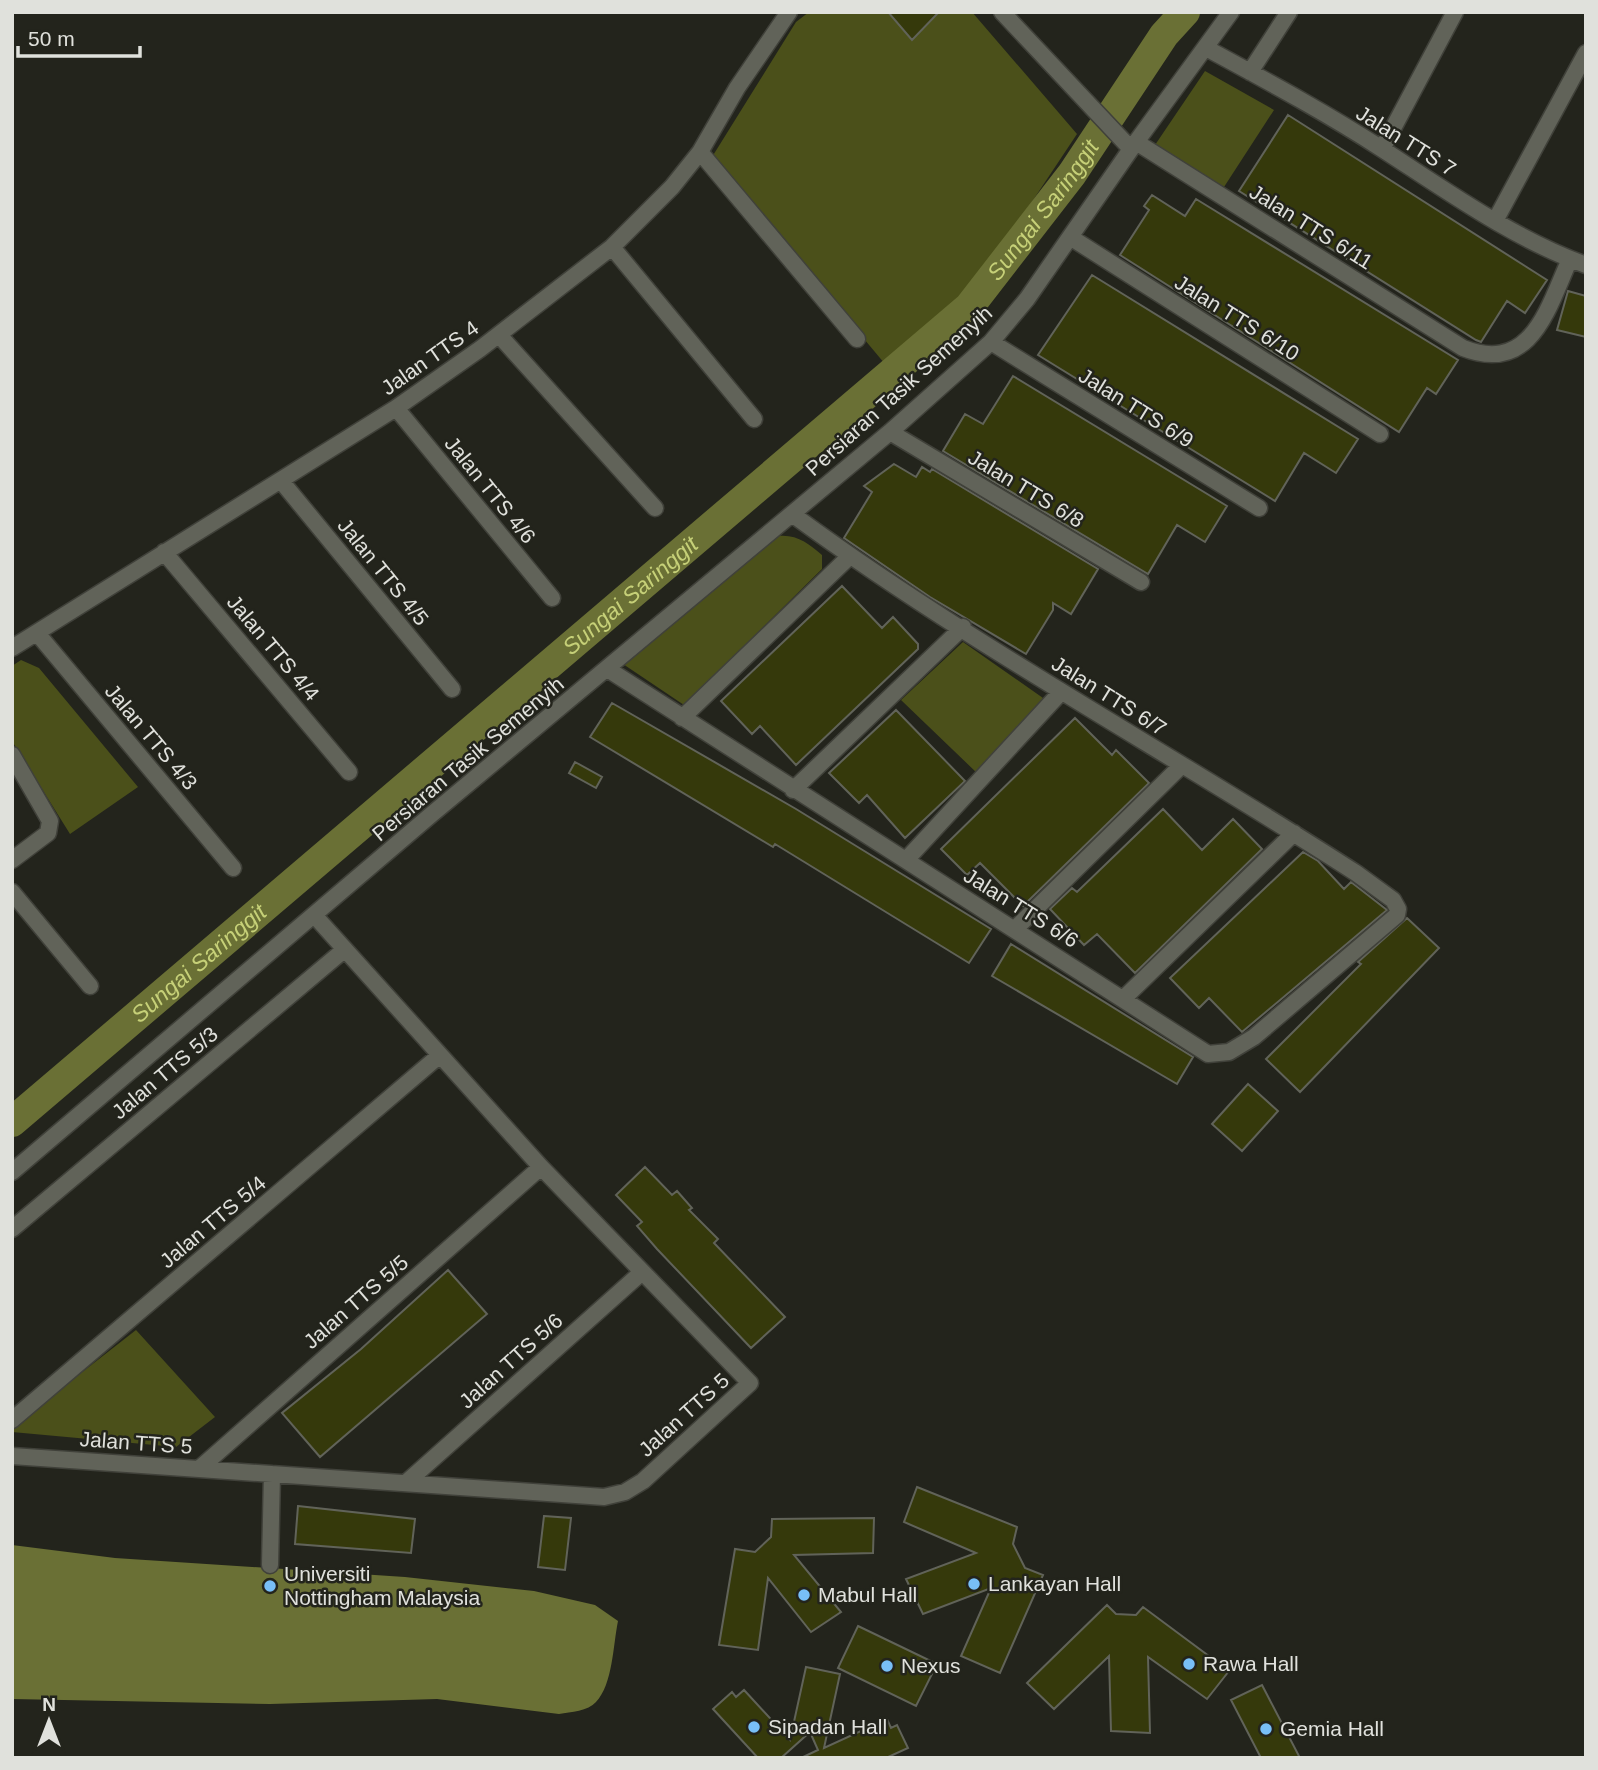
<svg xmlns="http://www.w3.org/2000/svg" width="1598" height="1770" font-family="Helvetica,sans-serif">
<rect width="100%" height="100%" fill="#23241c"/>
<path fill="#4b501a" d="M809,12h79l24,27 27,-27h33l105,122 -101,152 -91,78 -173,-207 84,-135z
M1205,71l69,39 -50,77 -69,-42z
M778,536c19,-2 31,8 44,19v14l-138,136 -64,-43z
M963,642l80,56 -2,11 -63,65 -77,-74z
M21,660l18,8 99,119 -68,47 -58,-93v-75z
M136,1330l79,87 -39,30 -164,-15v-5z"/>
<path fill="#6a7035" d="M12,1545l103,13 290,19 129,14 61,14 23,16c-5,24 -5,63 -22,81 -8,9 -25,10 -37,12l-122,-15 -167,5 -258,-5z"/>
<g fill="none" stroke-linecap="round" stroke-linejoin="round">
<path stroke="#6a7035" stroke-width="30" id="s1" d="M12,1122l957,-815 103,-133 92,-139 21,-23"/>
</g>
<path fill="#35390b" stroke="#616359" stroke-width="2" d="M888,12h51l-27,28z
M1288,115l259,165 -22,33 -18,-12 -26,41 -5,-2 -237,-149z
M1152,195l33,21 11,-17 262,161 -22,34 -9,-6 -28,44 -279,-177 29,-45 -5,-4z
M1092,275l266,164 -22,34 -32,-20 -29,48 -237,-146z
M1568,291l18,5v41l-29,-7z
M1013,376l214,130 -22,36 -28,-17 -29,49 -205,-123 22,-37 18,10z
M894,464l22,13 6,-10 8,5 2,-3 166,100 -27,45 -18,-11v7l-27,44 -96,-57 -86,-59 28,-46 -8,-6z
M842,586l40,42 11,-11 25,27v5l-122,116 -36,-39 -8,8 -31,-33z
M612,703l184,106 195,120 -22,34 -194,-119 -2,3 -183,-110z
M896,710l69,71 -60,57 -38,-43 -8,8 -30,-30z
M1075,718l37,37 4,-5 33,33 -126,123 -43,-43 -13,12 -26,-26z
M575,762l27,15 -6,11 -27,-15z
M1163,809l39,41 31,-31 29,30 -127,124 -38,-39 -13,11 -34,-36 22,-21 5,4z
M1303,852l15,9 26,28 7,-7 36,28 -145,122 -33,-34 -10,10 -29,-30z
M1407,918l32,30 -139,144 -34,-33 95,-95 -3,-2z
M1011,944l182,113 -16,27 -185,-108z
M1248,1084l30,27 -36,40 -30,-27z
M645,1167l27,28 5,-4 15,17 -3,2 29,29 -4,4 71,74 -34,31 -94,-99 -20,-23 5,-4 -26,-27z
M448,1270l39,44 -167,143 -38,-44 79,-64z
M917,1487l100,40 -4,17 12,24 18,7 -43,98 -39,-17 30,-68 -68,26 -17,-35 70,-26 -72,-31z
M298,1506l117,13 -4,34 -116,-9z
M544,1516l27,2 -6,52 -27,-3z
M874,1518l-1,35 -79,2 47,57 -30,20 -43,-54 -10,72 -39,-5 16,-96 20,3 16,-15 1,-18z
M1107,1605l9,9 20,1 7,-8 86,64 -22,28 -59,-42 2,76 -39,-2 -2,-75 -55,53 -27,-26z
M858,1626l79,38 -21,42 -78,-38z
M806,1667l34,7 -16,74 63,-29 4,9 6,-3 11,23 -22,10h-85l17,-8 -8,-18 -29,26h-23l-45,-49 19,-17 4,5 8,-7 46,50z
M1262,1685l38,73h-39l-30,-58z"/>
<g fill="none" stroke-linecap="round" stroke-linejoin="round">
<defs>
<path id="street" d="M1002,12l129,137
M1206,48c59,32 119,64 176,101 65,42 130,89 204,116
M1250,72l39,-60
M1136,142l327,206c69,27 85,-41 107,-89
M1382,149l73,-137
M700,152l157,187
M1495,221l91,-168
M1070,237l310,197
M612,247l142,172
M499,335l156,173
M991,342l268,166
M396,408l156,190
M890,432l251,150
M282,482l170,207
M164,552l185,220
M37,633l196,235
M12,648l384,-240 84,-59 132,-102 60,-60 28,-35 37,-64 52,-76
M609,670l599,384 21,-2 25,-15 143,-122 1,-6 -5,-9 -37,-27c-187,-121 -384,-227 -564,-359
M682,718l168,-162
M12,755l38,66 -2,12 -36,27
M793,790l170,-163
M906,860l155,-168
M12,892l78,94
M1016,928l165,-162
M1123,999l171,-166
M12,1172l420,-358 458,-382 101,-90 36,-43 104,-150 100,-137
M12,1229l332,-279
M12,1420l428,-365
M12,1456l592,41 21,-5 18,-11 107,-98 -209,-216 -227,-252
M200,1468l341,-301
M408,1481l233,-208
M270,1565l2,-91"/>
</defs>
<use href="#street" stroke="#40413a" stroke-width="19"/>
<use href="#street" stroke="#616359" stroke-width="16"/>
</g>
<g fill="#78bff7" stroke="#23241c" stroke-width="2.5">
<circle cx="974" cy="1584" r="7"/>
<circle cx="270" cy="1586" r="7"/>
<circle cx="804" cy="1595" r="7"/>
<circle cx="1189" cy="1664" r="7"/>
<circle cx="887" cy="1666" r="7"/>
<circle cx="754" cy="1727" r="7"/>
<circle cx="1266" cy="1729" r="7"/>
</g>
<g text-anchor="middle" stroke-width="5" stroke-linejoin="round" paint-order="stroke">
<g font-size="21" fill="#e0e1dc" stroke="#23241c">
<text transform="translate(1406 141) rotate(32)" y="7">Jalan TTS 7</text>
<text transform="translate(1311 227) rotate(32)" y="7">Jalan TTS 6/11</text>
<text transform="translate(1237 318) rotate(32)" y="7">Jalan TTS 6/10</text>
<text transform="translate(430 358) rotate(-35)" y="7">Jalan TTS 4</text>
<text transform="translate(899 391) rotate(-42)" y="7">Persiaran Tasik Semenyih</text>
<text transform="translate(1136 408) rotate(32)" y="7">Jalan TTS 6/9</text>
<text transform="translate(1026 489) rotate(31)" y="7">Jalan TTS 6/8</text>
<text transform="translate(490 490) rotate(51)" y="7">Jalan TTS 4/6</text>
<text transform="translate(383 572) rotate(51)" y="7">Jalan TTS 4/5</text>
<text transform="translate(273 648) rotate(50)" y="7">Jalan TTS 4/4</text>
<text transform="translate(1109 696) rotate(32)" y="7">Jalan TTS 6/7</text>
<text transform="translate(151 737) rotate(50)" y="7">Jalan TTS 4/3</text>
<text transform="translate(468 759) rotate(-40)" y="7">Persiaran Tasik Semenyih</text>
<text transform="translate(1021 908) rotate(32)" y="7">Jalan TTS 6/6</text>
<text transform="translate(165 1073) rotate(-40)" y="7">Jalan TTS 5/3</text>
<text transform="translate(213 1222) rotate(-40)" y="7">Jalan TTS 5/4</text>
<text transform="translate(356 1302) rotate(-41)" y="7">Jalan TTS 5/5</text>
<text transform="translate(511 1361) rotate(-42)" y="7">Jalan TTS 5/6</text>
<text transform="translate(684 1415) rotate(-42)" y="7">Jalan TTS 5</text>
<text transform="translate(136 1443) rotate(4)" y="7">Jalan TTS 5</text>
</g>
<g font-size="21" fill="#e0e1dc" stroke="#23241c" text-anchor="start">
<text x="284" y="1581">Universiti<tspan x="284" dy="24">Nottingham Malaysia</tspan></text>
<text x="988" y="1591">Lankayan Hall</text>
<text x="818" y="1602">Mabul Hall</text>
<text x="1203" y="1671">Rawa Hall</text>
<text x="901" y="1673">Nexus</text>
<text x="768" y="1734">Sipadan Hall</text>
<text x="1280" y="1736">Gemia Hall</text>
</g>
<g font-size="23" font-style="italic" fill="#c6d078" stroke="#23241c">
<text dy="8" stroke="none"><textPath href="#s1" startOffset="1379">Sungai Saringgit</textPath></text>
<text dy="8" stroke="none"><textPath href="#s1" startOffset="812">Sungai Saringgit</textPath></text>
<text dy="8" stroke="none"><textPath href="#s1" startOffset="245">Sungai Saringgit</textPath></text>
</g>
</g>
<rect width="1598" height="1770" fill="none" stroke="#e0e1dc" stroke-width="28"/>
<g transform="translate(49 1721)" stroke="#23241c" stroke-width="5" paint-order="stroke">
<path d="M0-5L12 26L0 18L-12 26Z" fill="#e0e1dc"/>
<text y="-10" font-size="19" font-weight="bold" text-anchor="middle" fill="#e0e1dc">N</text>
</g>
<path d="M18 46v10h122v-10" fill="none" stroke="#e0e1dc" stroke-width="3.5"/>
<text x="28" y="46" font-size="21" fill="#e0e1dc" stroke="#23241c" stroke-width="5" paint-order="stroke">50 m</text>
</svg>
